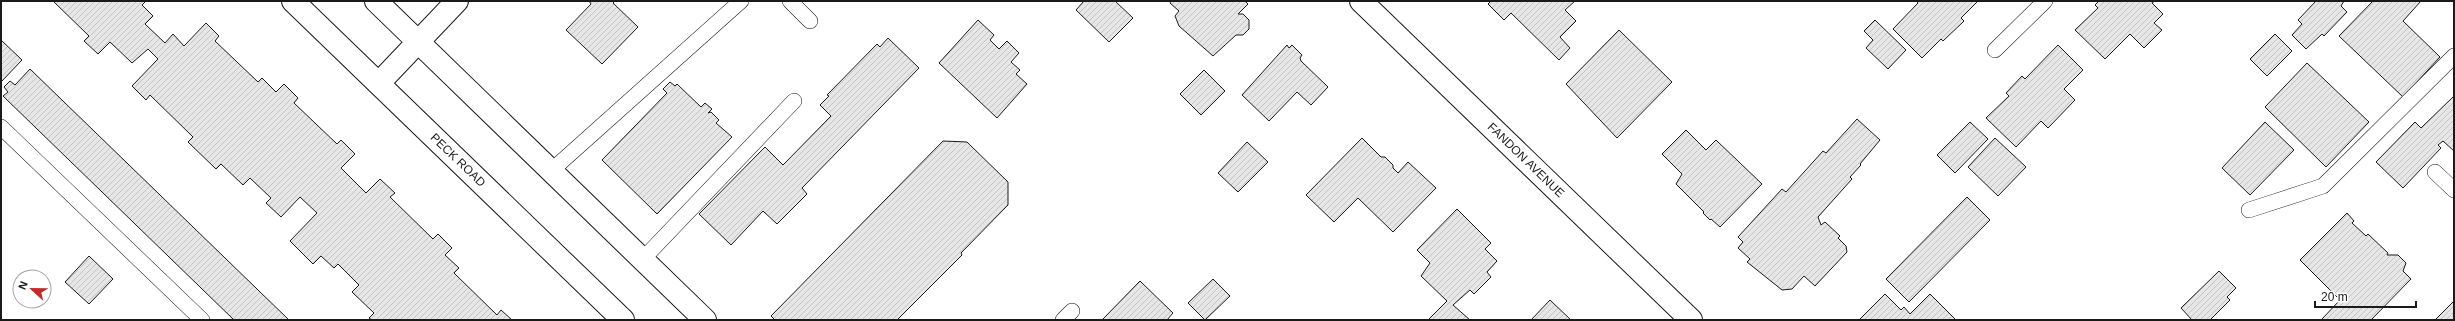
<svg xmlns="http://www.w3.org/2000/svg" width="2455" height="321" font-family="Helvetica,sans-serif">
<defs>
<pattern id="building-hatch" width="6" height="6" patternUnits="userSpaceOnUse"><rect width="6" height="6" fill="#e6e6e6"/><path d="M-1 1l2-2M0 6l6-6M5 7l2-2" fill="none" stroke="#c5c5c5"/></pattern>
</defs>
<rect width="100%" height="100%" fill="#fff"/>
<path fill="url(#building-hatch)" stroke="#1a1a1a" d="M53,1h93l-4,4 11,11 -8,8 20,19 8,-9 11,12 22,-23 13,13 -4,5 43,41 4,-4 14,14 8,-8 14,14 -4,5 43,41 4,-4 14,14 -14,14 25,25 14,-14 15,14 -5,4 43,42 5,-5 14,14 -7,7 14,13 -5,5 43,42 4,-5 11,10h-140l-3,-2 5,-5 -22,-21 7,-7 -21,-21 -4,4 -13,-12 -8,8 -23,-23 27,-28 -17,-16 -19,20 -15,-14 5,-5 -21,-20 -7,7 -22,-21 -5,5 -28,-27 5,-5 -43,-42 -4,5 -14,-14 26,-27 -10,-10 -16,14 -22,-21 -12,12 -14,-13 5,-5z
M589,1h26l-2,2 25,24 -36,37 -36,-34 25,-26z
M1084,1h31l18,17 -24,24 -33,-32z
M1171,1h74l3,3 -10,10h5l6,6v9l-6,6h-7l-23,21 -34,-30 -4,-10 4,-5 -9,-8z
M1491,1h84l-10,9 11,11 -16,16 10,11 -11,12 -48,-47 -7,7 -16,-16z
M1916,1h62l-17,17 3,3 -21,20 -2,-2 -19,19 -29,-29 25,-26z
M2099,1h56l-3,2 11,11 -9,9 8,7 -18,18 -14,-14 -25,25 -30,-29 23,-22 -3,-3z
M2316,1h28l-3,5 6,6 -23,24 -2,-2 -16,15 -14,-14 10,-11 -4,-4z
M2373,1h48l-18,20 37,36 -37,40 -64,-61z
M978,20l16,15 -4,5 9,9 8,-8 12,12 -8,9 9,8 -4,4 11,10 -30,34 -58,-55z
M1875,20l31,30 -18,19 -22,-21 7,-8 -9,-9z
M1619,30l53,52 -55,56 -51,-54z
M2275,34l17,17 -25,25 -17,-17z
M888,38l31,30 -117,120 5,6 -30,30 -14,-13 -32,34 -32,-31 66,-67 18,18 48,-49 -11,-11 9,-9 -2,-1 50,-51 3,3z
M1,40l21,20 -21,22z
M1287,45l2,3 3,-3 10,10 -2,3 1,3 27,26 -17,18 -14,-13 -28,29 -27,-26z
M2058,45l25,25 -19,19 11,11 -27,28 -7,-7 -25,26 -30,-29 23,-22 -3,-3 16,-17 3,3z
M2307,63l62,59 -43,45 -61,-60z
M30,69l259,251h-55l-231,-224 5,-4 -4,-5 6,-6 5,4z
M1204,70l21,21 -24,24 -21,-21z
M670,82l5,4 2,-2 24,23 4,-4 7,6 -4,4 3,-1 8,8 -3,3 16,14 -75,77 -55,-54 65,-67 -4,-4z
M2454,96v55l-11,-10 -5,4 3,3 -38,40 -27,-26 39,-40 6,6z
M1857,119l23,21 -20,24 1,1 -11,12 2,2 -34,38 3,8 4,-3 15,14 -2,2 8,8 1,6 -32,34 -11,-10 -12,13 -10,1 -35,-28 3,-3 -12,-11 5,-6 -5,-5 44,-48 4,3 37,-41 3,2z
M1970,122l18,17 -33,34 -18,-18z
M2265,122l29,28 -44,45 -28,-27z
M1686,130l20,20 10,-10 46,44 -42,43 -9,-8 -1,1 -7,-7 1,-1 -28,-28 6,-10 -20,-20z
M1362,138l19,19h4l8,8v3l5,5 10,-11 28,26 -43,44 -35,-34 -24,24 -28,-27z
M1995,138l31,29 -28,29 -30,-29z
M943,141l24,1 41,40v23l-47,48 1,2 -65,65h-122l-4,-4z
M1247,142l21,20 -30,30 -20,-19z
M1967,197l23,23 -81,82 -23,-23z
M1457,209l34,34 -6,6 12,12 -10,11 4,5 -17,17 -4,-4 -17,15 17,15h-42l19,-19 -26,-25 9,-13 -13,-13z
M2347,213l7,8 -2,2 14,13 2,-2 20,19 -1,2h11l8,8 -3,8 8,8 -40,41h-50l19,-20 -40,-40z
M89,256l24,23 -24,25 -24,-22z
M2219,271l17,17 -9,9 3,3 -20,20h-18l-11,-12z
M1213,279l17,17 -25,24 -17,-17z
M1140,281l33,32 -6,7h-65z
M1885,294l16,16 3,-3 6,7 20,-20 26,26h-97z
M1550,300l21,20h-40z
M2454,301v19h-19z"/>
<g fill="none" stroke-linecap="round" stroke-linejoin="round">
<defs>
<path id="lane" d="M790,1l20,20
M1995,50l50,-49
M1,127l201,193
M551,171l190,-170
M2435,172l19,18
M2249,210l74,-24 131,-130
M643,259l151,-158
M1063,320l9,-9"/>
<path id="street" d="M1361,1l330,319
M379,83l78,-82"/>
<path id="secondary" d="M293,1l330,319
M376,1l329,319"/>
</defs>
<use href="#lane" stroke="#1a1a1a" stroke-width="16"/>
<use href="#street" stroke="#1a1a1a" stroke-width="24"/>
<use href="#secondary" stroke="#1a1a1a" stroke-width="24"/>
<use href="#lane" stroke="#fff" stroke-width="15"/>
<use href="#street" stroke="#fff" stroke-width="22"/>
<use href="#secondary" stroke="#fff" stroke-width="22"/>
</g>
<g text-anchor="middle" stroke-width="3" stroke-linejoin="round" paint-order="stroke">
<g font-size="12" fill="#1a1a1a" stroke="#fff">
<text transform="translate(458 160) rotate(44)" y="4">PECK ROAD</text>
<text transform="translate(1526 160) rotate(44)" y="4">FANDON AVENUE</text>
</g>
</g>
<rect width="2455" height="321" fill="none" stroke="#1a1a1a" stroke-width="4"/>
<g transform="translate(32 289) rotate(292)"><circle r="19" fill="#ffffff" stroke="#a3a3a3"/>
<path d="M0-3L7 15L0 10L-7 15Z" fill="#c62828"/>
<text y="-6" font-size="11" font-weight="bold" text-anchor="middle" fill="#1a1a1a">N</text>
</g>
<path d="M2315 301v6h101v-6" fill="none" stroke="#1a1a1a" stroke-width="2"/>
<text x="2321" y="301" font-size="12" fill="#1a1a1a" stroke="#ffffff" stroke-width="3" paint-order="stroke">20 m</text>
</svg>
